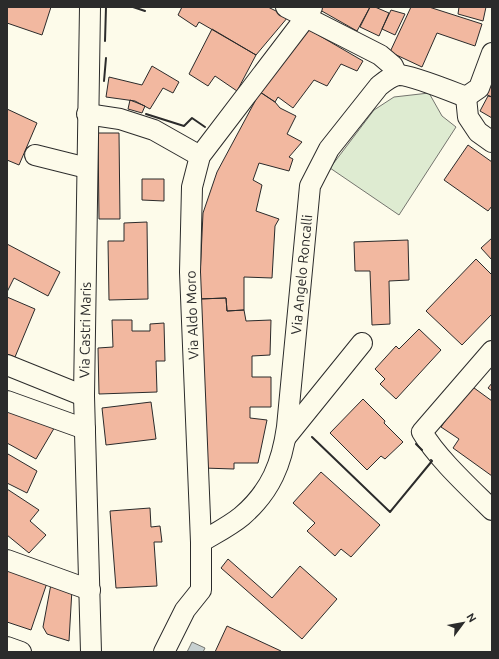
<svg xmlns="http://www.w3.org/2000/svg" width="499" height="659" font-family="Ubuntu,sans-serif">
<rect width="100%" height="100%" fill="#fdfbea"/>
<path fill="#deebd1" stroke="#74746e" d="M429,93l13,23 14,11 -57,88 -69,-47 44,-58 20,-13z"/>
<path fill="#c7d0d0" stroke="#74746e" d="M192,642l13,6 -2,4h-16z"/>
<path fill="#f2b8a0" stroke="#2b2b2b" d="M7,7h44l-9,28 -35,-12z
M182,7h86l20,10 -32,38 -57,-33 -3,5 -18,-12z
M322,7h48l-13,24 -37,-21z
M370,7h5l14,6 -10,23 -19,-9z
M411,7h18l53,17 -7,22 -38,-13 -15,34 -32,-15z
M459,7h27l-3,14 -25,-7z
M391,10l14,4 -10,21 -13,-6z
M212,29l44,26 -19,36 -22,-15 -7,10 -19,-12z
M308,29l55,32 -6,10 -16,-7 -14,22 -13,-6 -21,28 -15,-11 -3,5 -15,-10z
M152,66l27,16 -6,11 -10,-5 -13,21 -15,-8 -29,-4 3,-20 33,8z
M492,69v28l-9,-4z
M260,92l15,10 5,6 16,8 -9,18 15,8 -13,15 4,2 -4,12 -30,-8 -6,17 9,5 -6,26 23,8 -4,7 -3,52 -28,-1v33l-17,1 -1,-13 -27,1 4,-86 14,-41z
M488,96l4,1v21l-12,-7z
M130,100l15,6 -3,7 -14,-4z
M7,109l30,14 -18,42 -12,-5z
M98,133h21l1,86h-21z
M468,145l24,17v44l-4,5 -44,-31z
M142,179h22v22l-22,-1z
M147,222l1,77 -39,1 -1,-59h16v-18z
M492,238v22l-11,-12z
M408,240l1,40 -20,1 1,43 -18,1 -2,-54h-15l-1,-29z
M7,244l53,28 -12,24 -34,-18 -7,14z
M476,259l16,16v39l-30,31 -36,-34z
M7,297l28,12 -20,48 -8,-3z
M226,298l1,13 17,-1 2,11 25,-1 -1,35 -18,1v21h19v30h-21v11l17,2 -9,43h-24v6l-31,-1 -4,-169z
M112,320h20v11h18v-7l14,-1 1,38h-9l1,31 -58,2 -1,-46 15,-1z
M419,329l22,21 -45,49 -16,-15 5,-5 -10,-10 21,-23 3,3z
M492,383v8l-4,-3z
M470,385l22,16v75l-39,-28 6,-9 -18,-12z
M363,399l22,22 -1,2 19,19 -18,17 -4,-3 -14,14 -37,-37z
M151,402l5,37 -50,6 -4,-37z
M7,407l49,18 -20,34 -29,-16z
M8,454l29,17 -10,22 -20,-10v-27z
M321,472l59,53 -29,32 -10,-8 -6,7 -28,-25 8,-8 -22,-20z
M7,489l32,21 -9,11 16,14 -17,18 -22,-18z
M150,508l1,19 9,-1 2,16h-8l3,44 -41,2 -6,-77z
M228,559l44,39 28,-32 37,33 -35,40 -81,-71z
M7,563l42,14 -18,53 -24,-8z
M51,584l21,5 -3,52 -22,-7 -4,-7z
M227,626l54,25v1h-66z"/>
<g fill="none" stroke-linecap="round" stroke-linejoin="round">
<defs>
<g id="minor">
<path d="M90,7l-6,389 7,256"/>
<path d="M286,7l94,48 13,11 4,9"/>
<path d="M466,97l2,20 10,15 14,10"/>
<path d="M466,97l13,-9 13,-35"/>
<path d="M87,114l33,5 34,11 46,26"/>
<path d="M35,155l52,13"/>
<path d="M492,351l-70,81c15,26 48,56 70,78"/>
<path d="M7,365l77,31"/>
<path d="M7,401l78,28"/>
<path d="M286,437l76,-94"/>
<path id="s1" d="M201,542c13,-8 29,-16 41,-26 29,-25 40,-53 45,-89l23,-241 19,-37 50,-63c5,-4 12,-10 19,-11 11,-1 55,17 68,22"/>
<path d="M7,560l83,30"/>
<path d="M7,647l14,5"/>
<path d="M164,652l21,-42 16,-20v-48l-11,-270 2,-85 8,-31 106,-139 6,-10"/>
</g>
</defs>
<use href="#minor" stroke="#2b2b2b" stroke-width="22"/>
<use href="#minor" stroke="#fdfbea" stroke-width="20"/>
<path stroke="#2b2b2b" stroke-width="2" d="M133,7l12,4
M105,41l1,-34
M104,81l2,-23
M146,114l38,12 8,-8 13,9
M312,437l78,75 42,-51 -1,-1
M416,444l6,6"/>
</g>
<g text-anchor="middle" stroke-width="3" stroke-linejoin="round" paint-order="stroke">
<g font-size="14" fill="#2b2b2b" stroke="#fdfbea">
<text dy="5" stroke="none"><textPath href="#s1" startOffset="304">Via Angelo Roncalli</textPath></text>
<text transform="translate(192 315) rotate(-92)" y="5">Via Aldo Moro</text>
<text transform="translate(85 330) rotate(-89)" y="5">Via Castri Maris</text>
</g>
</g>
<rect width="499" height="659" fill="none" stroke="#2b2b2b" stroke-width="16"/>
<g transform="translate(463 623) rotate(58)" stroke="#fdfbea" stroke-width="3" paint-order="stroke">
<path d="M0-3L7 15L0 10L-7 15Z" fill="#2b2b2b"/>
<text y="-6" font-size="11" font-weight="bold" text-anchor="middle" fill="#2b2b2b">N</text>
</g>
</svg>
